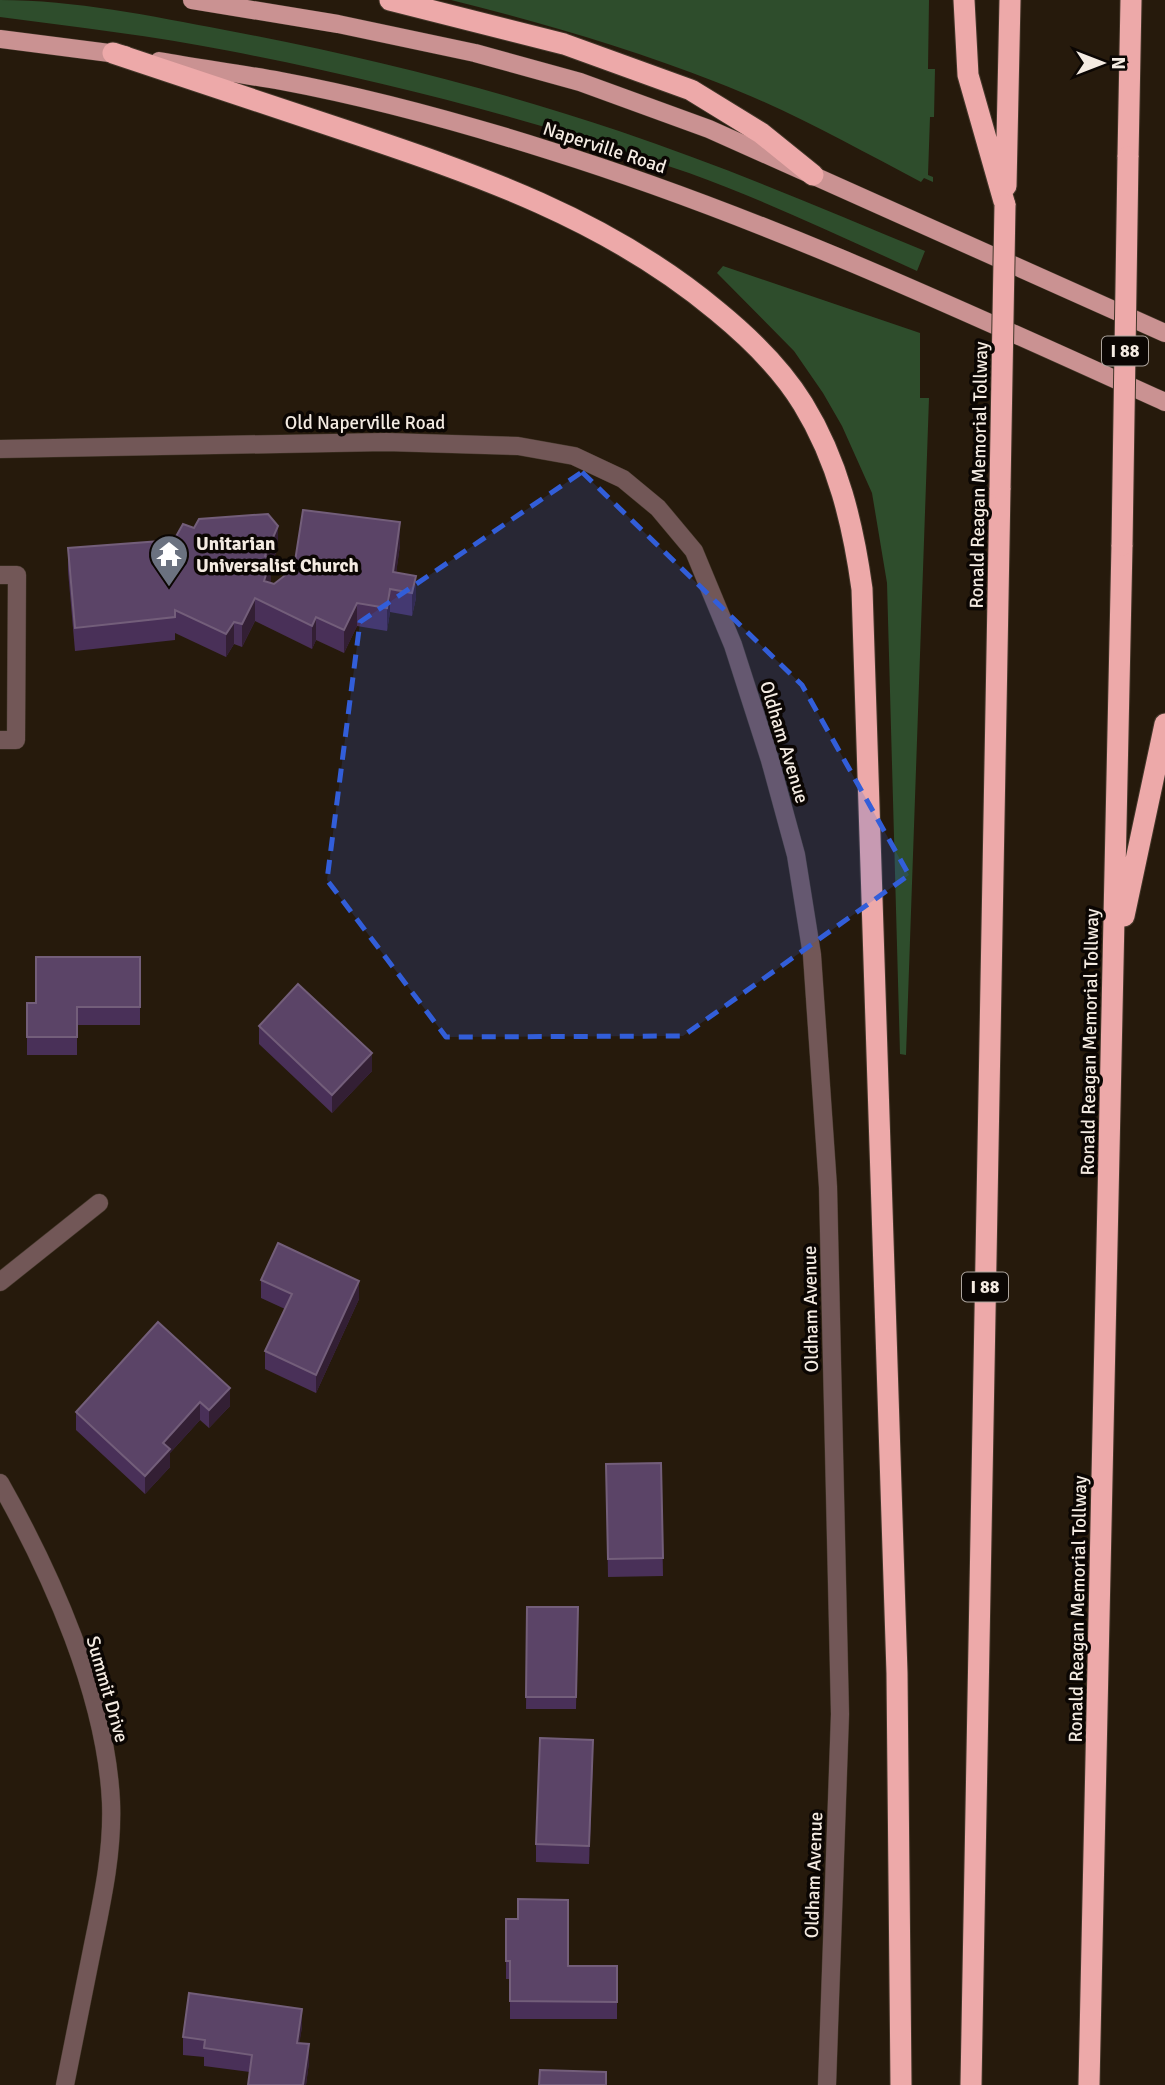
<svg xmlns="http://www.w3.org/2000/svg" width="1165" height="2085" font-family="Signika,sans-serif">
<rect width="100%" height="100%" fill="#261a0c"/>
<path fill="#2e4d2c" d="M0,0c75,0 151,16 225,30 133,25 266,58 394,101 104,35 205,78 306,120l-8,20c-75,-34 -151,-70 -228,-98 -150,-52 -304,-92 -459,-122 -76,-15 -153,-24 -230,-34z
M451,0h478l-1,69h7l-1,48h-4l-2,58 5,2v5l-9,-4 -3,4c-67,-35 -134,-73 -205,-100 -86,-34 -176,-60 -265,-82z
M723,266l197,67v65h9l-23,657 -6,-1 -13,-471 -15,-90 -30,-67 -19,-33 -29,-42 -77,-78z"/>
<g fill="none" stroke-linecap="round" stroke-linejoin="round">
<defs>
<path id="minor" d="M0,449l386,-7 132,4 56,10 49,23 35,29 36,43 39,94 37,115 26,95 16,100 16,232 12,527 -13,371
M0,575h17l-1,165h-16
M0,1282l99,-79
M0,1483c52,92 106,213 111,319 2,50 -9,99 -19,148 -9,45 -18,90 -27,135"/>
<path id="major" d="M192,0l146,24 137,29 105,29 129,47 456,204
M0,39l125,16
M159,61c41,7 82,13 122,20 91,17 182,42 270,70 211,66 413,160 614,251"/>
<path id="highway" d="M390,0l174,44 127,46 70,43 52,42
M964,0l4,75 37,130
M113,53c77,25 154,51 231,77 134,45 263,89 373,181 33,27 64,57 86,93 35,57 50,120 59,185l35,1084 4,412
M1128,157l3,-157
M1006,186l4,-186
M1124,916l41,-192
M971,2085l29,-1597
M1089,2085l33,-1540"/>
</defs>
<use href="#minor" stroke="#43372a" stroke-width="19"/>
<use href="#major" stroke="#43372a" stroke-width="19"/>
<use href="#highway" stroke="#43372a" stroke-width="23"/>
<use href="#minor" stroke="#725757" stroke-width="18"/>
<use href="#major" stroke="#ca9292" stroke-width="18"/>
<use href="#highway" stroke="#eda9a9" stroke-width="21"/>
<defs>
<path id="highway-bridge" d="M1000,488l5,-283
M1122,545l6,-388"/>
</defs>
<use href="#highway-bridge" stroke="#43372a" stroke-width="23" stroke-linecap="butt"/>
<use href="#highway-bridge" stroke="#eda9a9" stroke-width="21"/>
</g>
<path fill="#493058" d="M194,528l84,20 -7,16v19l3,1 19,-10 107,-29 -4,28 20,3v22l-4,18 -22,-4 -3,19 -30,-5 -13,27 -28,-13 -4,9 -57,-28 -13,26 -8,-3 -8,13 -51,-24v7l-100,11 -7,-80v-23l106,-8z
M140,957v68h-63v30h-50v-52h9z
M259,1026l113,45 -40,42 -73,-69z
M261,1280l98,19 -43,94 -51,-24v-18l20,-42 -24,-11z
M158,1322l72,84 -21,22 -9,-8 -30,33v14l-25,27 -69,-64v-18z
M661,1463l2,113 -55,1 -2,-113z
M527,1607h51l-2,102h-50z
M593,1757l-4,107 -53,-2v-18z
M506,1919l62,47h49v53h-107v-40h-4z
M302,2027l-3,16 10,19 -3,23h-58l2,-13 -46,-6v-9l-21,-2v-18z"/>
<path fill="#331f34" d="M400,522v23l-6,44 -1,-17z
M278,526v22l-7,16v18l-7,22 1,-48z
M416,576v22l-4,18v-23z
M390,589v23l-3,19v-23z
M255,598v23l-13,26v-23z
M357,603v23l-13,27v-23z
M316,617v23l-4,9v-23z
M234,622v22l-8,13v-23z
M372,1053v18l-40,42v-18z
M359,1281v18l-43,94v-18z
M230,1388v18l-21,22v-18z
M200,1402v18l-30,33v14l-25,27v-18l18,-33z
M593,1740v17l-4,107v-18z
M302,2009v18l-5,33v-17z
M309,2044v18l-3,23h-3z"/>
<path fill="#5b4467" stroke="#735e7a" stroke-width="2" d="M303,510l97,12 -7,50 23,4 -4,17 -22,-4 -3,19 -30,-5 -13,27 -28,-13 -4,9 -57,-28 -13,26 -8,-2 -8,12 -51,-24v7l-100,11 -7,-80 106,-8 9,-16 11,4 5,-9 69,-5 10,12 -13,30 6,3 -7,22 10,3 14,-11 5,1z
M36,957h104v50h-63v30h-50v-34h9z
M298,984l74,69 -40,42 -73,-69z
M278,1243l81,38 -43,94 -51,-24 27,-57 -31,-14z
M158,1322l72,66 -21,22 -9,-8 -37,41 7,6 -25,27 -69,-64z
M661,1463l2,95 -55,1 -2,-95z
M527,1607h51l-2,90h-50z
M540,1738l53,2 -4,106 -53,-2z
M518,1899l50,1v66h49v36l-107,-1v-40h-4v-42h12z
M189,1993l113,16 -5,34 12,1 -6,41h-55l4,-30 -48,-7 1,-8 -22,-3z
M540,2070l66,2v13h-67z"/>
<path fill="#325ed9" fill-opacity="0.2" stroke="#325ed9" stroke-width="5" stroke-dasharray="14 9" stroke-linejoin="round" d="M582,472l220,213 107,190 -226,161 -237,1 -119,-157 33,-258z"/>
<defs>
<symbol id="temple-pin" viewBox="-11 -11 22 30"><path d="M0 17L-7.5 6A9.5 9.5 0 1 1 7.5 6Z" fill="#6b7280" stroke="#0b0603"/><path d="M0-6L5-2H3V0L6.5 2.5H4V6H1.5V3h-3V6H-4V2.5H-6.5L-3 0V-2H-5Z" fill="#fff"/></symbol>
</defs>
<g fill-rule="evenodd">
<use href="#temple-pin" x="147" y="532" width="44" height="60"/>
</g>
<g text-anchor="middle" stroke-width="7" stroke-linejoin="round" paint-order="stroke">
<g fill="#0b0603" stroke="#aea69f" stroke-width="2">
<rect x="1102" y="336.5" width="46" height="29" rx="5"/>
<rect x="962" y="1272.5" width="46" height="29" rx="5"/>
</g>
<g font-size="18" font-weight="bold" fill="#f4ebe2">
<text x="1125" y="357">I 88</text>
<text x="985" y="1293">I 88</text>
</g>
<g font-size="19" fill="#f4ebe2" stroke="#0b0603">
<text transform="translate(605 147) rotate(18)" y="7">Naperville Road</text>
<text x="365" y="429">Old Naperville Road</text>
<text transform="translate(978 475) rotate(-89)" y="7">Ronald Reagan Memorial Tollway</text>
<text transform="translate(785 742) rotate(73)" y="7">Oldham Avenue</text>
<text transform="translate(1089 1042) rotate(-89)" y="7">Ronald Reagan Memorial Tollway</text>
<text transform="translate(810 1309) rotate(-91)" y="7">Oldham Avenue</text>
<text transform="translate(1077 1609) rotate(-89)" y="7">Ronald Reagan Memorial Tollway</text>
<text transform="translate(108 1689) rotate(74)" y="7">Summit Drive</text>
<text transform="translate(813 1875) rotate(-88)" y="7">Oldham Avenue</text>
</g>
<g font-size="19" font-weight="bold" fill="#f4ebe2" stroke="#0b0603" text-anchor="start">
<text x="196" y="550">Unitarian<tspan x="196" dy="22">Universalist Church</tspan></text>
</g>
</g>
<g transform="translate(1102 63) rotate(90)" stroke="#0b0603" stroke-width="5" paint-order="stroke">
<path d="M0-5L12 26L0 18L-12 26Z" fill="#f4ebe2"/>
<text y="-10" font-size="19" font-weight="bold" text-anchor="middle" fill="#f4ebe2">N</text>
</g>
</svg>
